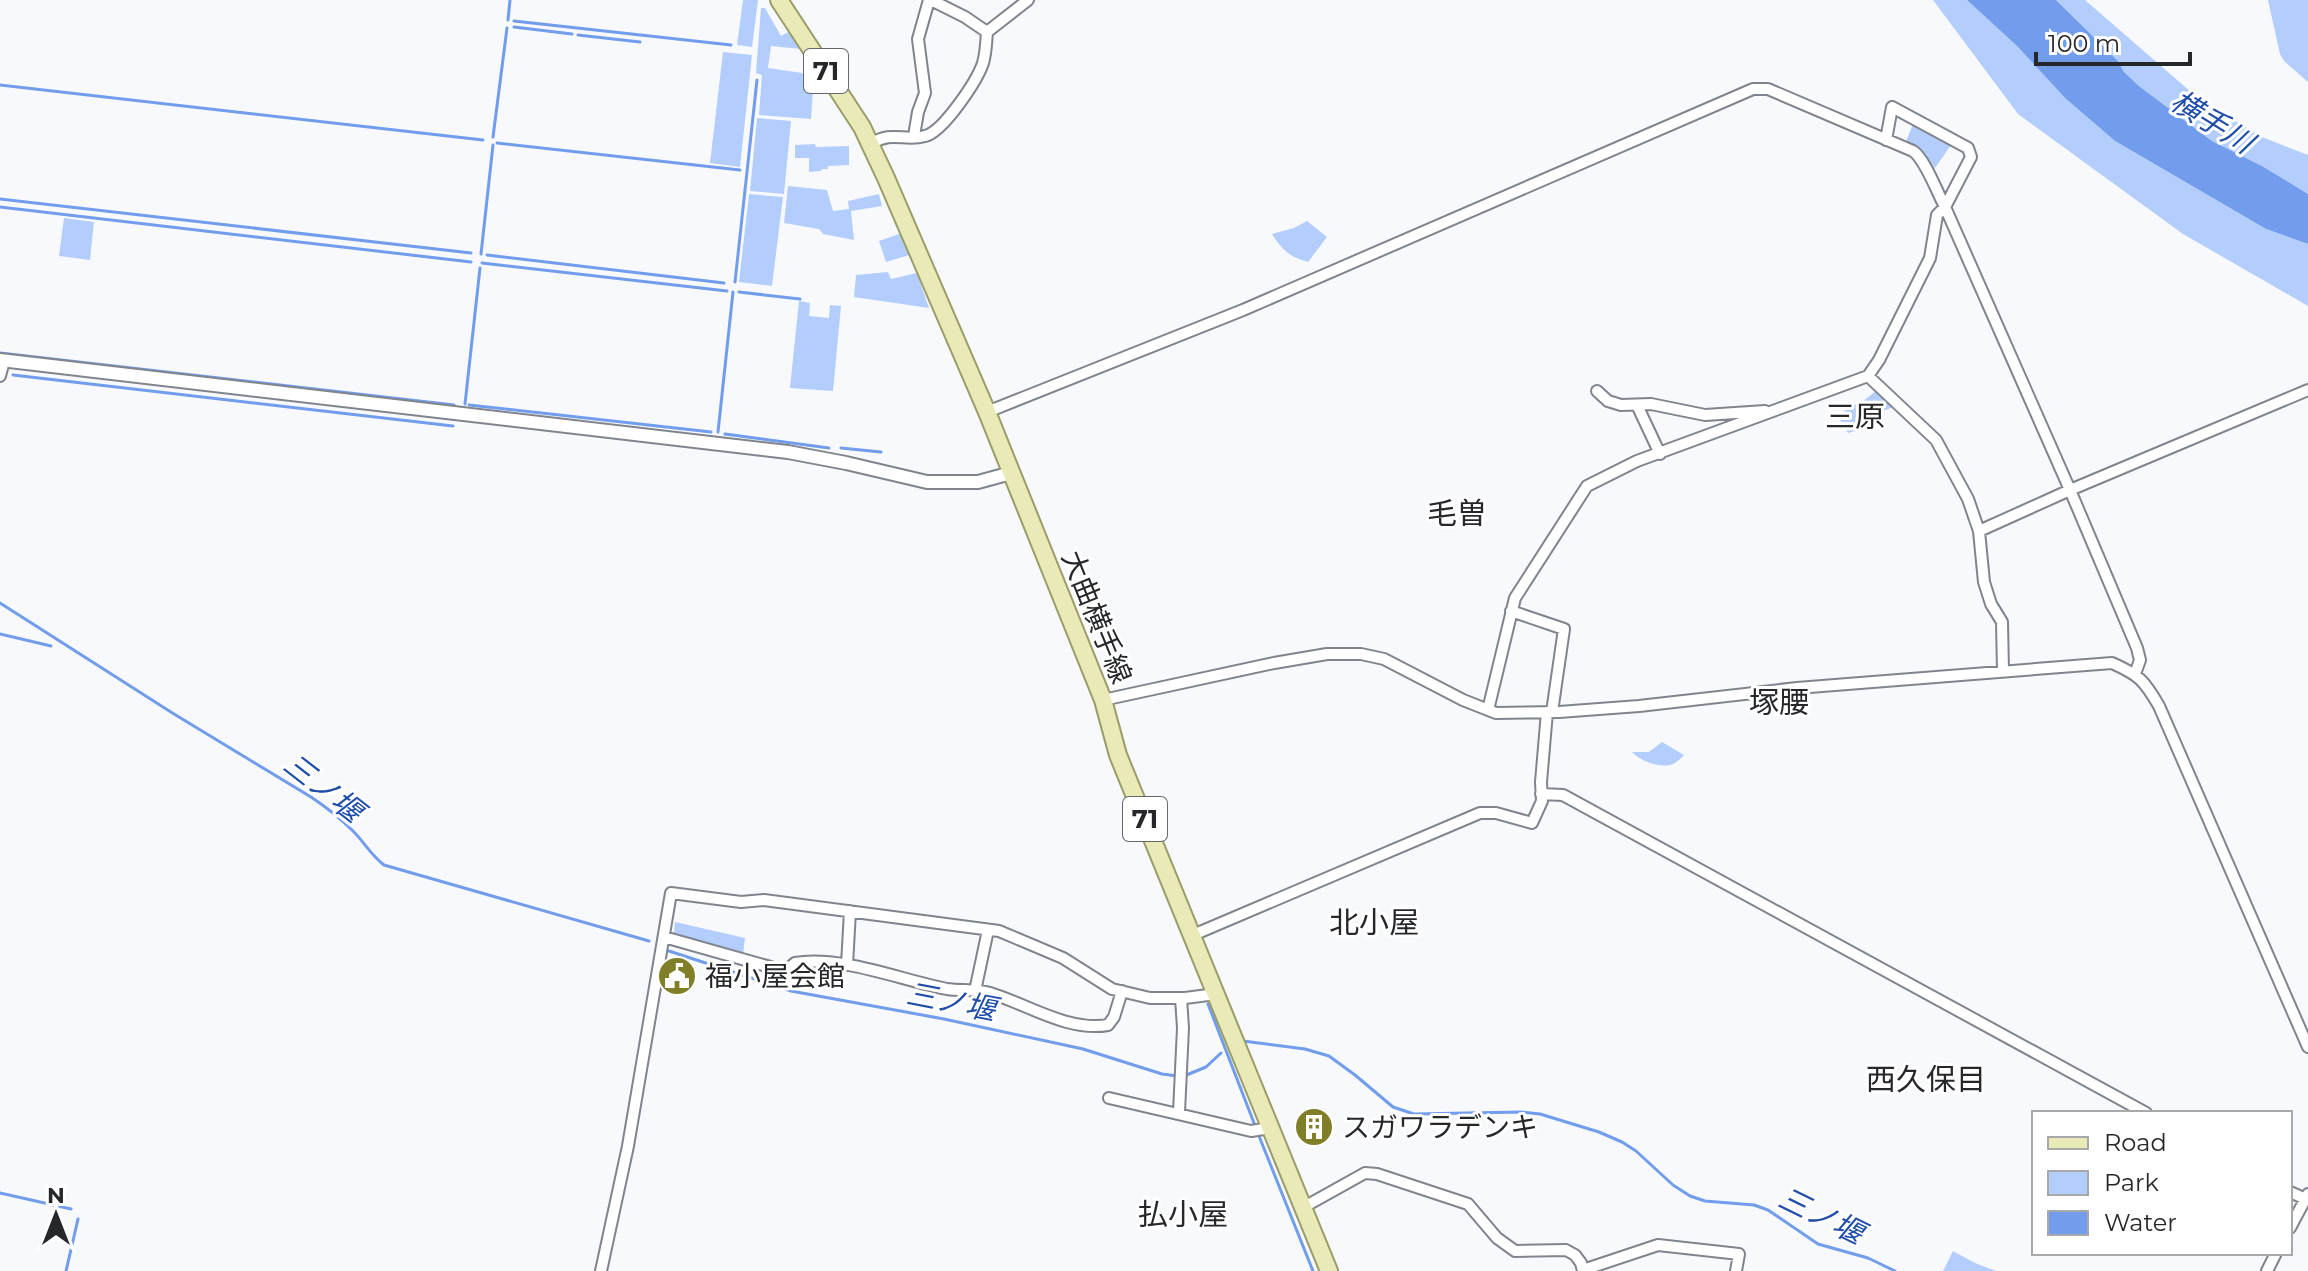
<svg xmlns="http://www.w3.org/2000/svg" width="2308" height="1271" font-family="Montserrat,'Noto Sans JP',sans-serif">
<rect width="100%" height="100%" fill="#f7f9fd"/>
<path fill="#b3cefd" d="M743,0h15l-6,47 -15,-2z
M1933,0h34l51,47 47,51 50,43 151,88 42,15v62l-125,-72 -165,-120z
M2056,0h29l114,99 63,38 46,18v39l-46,-28 -50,-25 -73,-55 -15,-14 -6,-11z
M2268,0h40v82l-24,-21 -4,-7z
M761,8h4l16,28 9,-5 10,11 1,7 -30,-3 -3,22 34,5 11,16 -2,30 -52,-4 3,-40 -6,-2z
M723,52l29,3 -12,112 -30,-4z
M757,118l34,3 -7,73 -34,-3z
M1913,124l38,21 -16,23 -10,-13 -20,-11z
M815,144l1,3 33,-1v19l-21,1v3h-6l-1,2 -12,1v-14h-14v-13z
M788,186l39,4 6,21 16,-2 -1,-8 31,-7 3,12 -31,5 3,29 -31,-6 -4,-5 -35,-6z
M749,194l34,3 -11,89 -33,-4z
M64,218l30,4 -4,38 -31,-4z
M1307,221l20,16 -19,25c-18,-5 -26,-12 -36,-28l22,-6z
M902,233l7,22 -23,7 -7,-21z
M888,272l3,7 26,-6 12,35 -75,-11 2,-22z
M799,301l11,2 -1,13 20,2 1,-13 11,1 -8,85 -43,-3z
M1877,390l19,16 -24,9 4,10 -28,8 -10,-17 16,-12 3,2z
M1662,742l22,13c-2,2 -8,8 -11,9 -12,5 -33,-3 -41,-12h17z
M675,922l70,16 -2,17 -69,-22z
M1953,1251l22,12 21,8h-53z"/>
<path fill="#729dec" d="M1967,0h89l62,61 6,11 15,14 73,55 50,25 46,28v50l-42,-15 -151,-88 -50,-43 -47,-51z"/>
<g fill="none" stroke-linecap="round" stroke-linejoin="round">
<path stroke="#729dec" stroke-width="3" d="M508,20l2,-20
M514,21l217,24
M514,27l58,7
M578,35l62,7
M0,85l483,55
M493,137l14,-109
M497,143l243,27
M0,199l471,54
M0,207l471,55
M481,254l12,-109
M487,255l237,28
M482,263l245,28
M735,282l22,-202
M739,292l61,7
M0,353l454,52
M13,375l440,51
M465,404l15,-136
M469,405l242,27
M718,432l15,-140
M725,434l104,14
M841,448l40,4
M0,603l174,111 137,83c15,10 29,21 42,34 11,11 18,24 31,34l265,76
M0,634l51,12
M669,951l122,40 153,28 139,30 79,25 15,2
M1208,1004l46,119
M1243,1041l62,8 24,7 26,19 38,32 21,7 107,-2 19,2 59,18 23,10 14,9 37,34 17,11 15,5 49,4 14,5 50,34 50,14 27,13
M1184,1076l22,-9 15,-14
M1259,1136l54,135
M0,1193l71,16
M66,1271l12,-52"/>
<defs>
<path id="minor" d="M931,0l34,17 22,15
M914,136l4,-24 7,-19 -7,-54 11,-39
M1886,140l6,-33 76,41 3,9 -26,50 125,283 67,158 3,12 -5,14
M871,144c21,-14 33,-2 54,-8 18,-4 52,-55 58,-73 3,-10 3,-20 4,-31l41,-32
M0,376l4,-15
M1868,376l68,64 32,59 11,32 5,51 7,22 11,18 1,49
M1597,391l11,10 13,4 30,-1 54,11 60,-4
M1637,405l23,49
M987,412l256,-102 510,-221h15l145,62c12,8 24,41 32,56l-8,8 -7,43 -51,102 -11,16 -231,85 -50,25 -72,112 -27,112
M1979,531l91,-41 238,-100
M1511,611l53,18 -12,83
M1103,700l171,-37 53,-9h34l23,5 79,41 33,13 63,-1 80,-6 158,-18 315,-25c27,12 32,17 47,43l149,341
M1541,794l22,1 583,318
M1193,935l287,-122h16l36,10 10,-22 -1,-19 6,-70
M664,937l117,33 8,-2 6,-5c45,-8 106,17 152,26 14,2 29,0 43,4 37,11 78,39 118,32l6,-8 8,-26
M847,965l3,-54
M975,991l13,-61
M1109,1098l142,33 19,-3
M1179,1112l4,-84 -2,-30
M2290,1192l18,8
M1304,1207l61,-34 12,1 91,30 29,34 18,13 51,-1 9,5 6,8 2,8
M2290,1228l18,-34
M1583,1270l75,-25 81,9 -3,17
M601,1271l27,-125 43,-253 70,9 23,-2 235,31 64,27 49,31 38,9h35l31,-4
M2267,1271l9,-18"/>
<path id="tertiary" d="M0,360l788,92 58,11 81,19h51l33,-9"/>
<path id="primary" d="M779,0l83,127 24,51 101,234 116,288 15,55 211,516"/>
</defs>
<use href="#minor" stroke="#80858d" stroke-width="14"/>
<use href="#tertiary" stroke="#80858d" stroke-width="16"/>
<use href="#primary" stroke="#9b9d68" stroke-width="20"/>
<use href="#minor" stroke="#fff" stroke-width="10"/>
<use href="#tertiary" stroke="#fff" stroke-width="12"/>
<use href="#primary" stroke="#e9eab8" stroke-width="16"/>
</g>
<defs>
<symbol id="civic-disc" viewBox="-11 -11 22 22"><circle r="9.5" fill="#807f28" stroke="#fff"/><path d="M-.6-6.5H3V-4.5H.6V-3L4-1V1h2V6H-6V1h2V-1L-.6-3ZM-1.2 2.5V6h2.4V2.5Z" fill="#fff"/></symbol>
<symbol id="building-disc" viewBox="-11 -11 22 22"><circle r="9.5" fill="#807f28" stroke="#fff"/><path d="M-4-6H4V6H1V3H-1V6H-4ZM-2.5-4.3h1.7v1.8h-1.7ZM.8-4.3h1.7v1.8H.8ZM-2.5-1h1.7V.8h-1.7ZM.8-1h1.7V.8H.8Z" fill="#fff"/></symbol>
</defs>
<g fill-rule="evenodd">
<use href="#civic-disc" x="655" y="954" width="44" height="44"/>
<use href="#building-disc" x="1292" y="1105" width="44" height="44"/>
</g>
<g text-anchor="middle" stroke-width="6" stroke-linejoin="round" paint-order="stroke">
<g fill="#fff" stroke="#66686a" stroke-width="2">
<rect x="804" y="49" width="44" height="44" rx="6"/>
<rect x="1123" y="797" width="44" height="44" rx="6"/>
</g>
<g font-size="26" font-weight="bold" fill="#25272a">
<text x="826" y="80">71</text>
<text x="1145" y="828">71</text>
</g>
<g font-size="28" fill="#25272a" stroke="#fff">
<text transform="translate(1097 617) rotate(68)" y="10">大曲横手線</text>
</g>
<g font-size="28" fill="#25272a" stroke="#fff" text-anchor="start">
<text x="705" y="986">福小屋会館</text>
<text x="1342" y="1137">スガワラデンキ</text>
</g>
<g font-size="30" font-style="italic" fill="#1e4ea9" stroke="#fff">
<text transform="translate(2212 122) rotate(32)" y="10">横手川</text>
<text transform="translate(323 788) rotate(38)" y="10">三ノ堰</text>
<text transform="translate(951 1002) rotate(11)" y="10">三ノ堰</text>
<text transform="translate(1821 1216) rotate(26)" y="10">三ノ堰</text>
</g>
<g font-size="30" fill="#25272a" stroke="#fff">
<text x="1855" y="427">三原</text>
<text x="1457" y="524">毛曽</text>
<text x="1779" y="713">塚腰</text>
<text x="1374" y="933">北小屋</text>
<text x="1926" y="1090">西久保目</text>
<text x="1183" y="1225">払小屋</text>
</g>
</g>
<rect x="2032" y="1111" width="260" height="144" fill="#ffffff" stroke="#a8a9aa" stroke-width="2"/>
<rect x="2048" y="1137" width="40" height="12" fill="#e9eab8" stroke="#a8a9aa" stroke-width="2"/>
<text x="2104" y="1151" font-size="24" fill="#25272a">Road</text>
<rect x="2048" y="1171" width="40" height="24" fill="#b3cefd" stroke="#a8a9aa" stroke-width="2"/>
<text x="2104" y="1191" font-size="24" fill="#25272a">Park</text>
<rect x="2048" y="1211" width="40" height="24" fill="#729dec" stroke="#a8a9aa" stroke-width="2"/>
<text x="2104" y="1231" font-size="24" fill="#25272a">Water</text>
<g transform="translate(56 1215)" stroke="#ffffff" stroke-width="6" paint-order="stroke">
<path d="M0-6L14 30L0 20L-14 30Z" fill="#25272a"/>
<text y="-12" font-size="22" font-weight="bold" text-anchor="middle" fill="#25272a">N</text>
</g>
<path d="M2036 52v12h154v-12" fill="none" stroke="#25272a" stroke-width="4"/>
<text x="2048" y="52" font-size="24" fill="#25272a" stroke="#ffffff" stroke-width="6" paint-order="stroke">100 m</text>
</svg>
